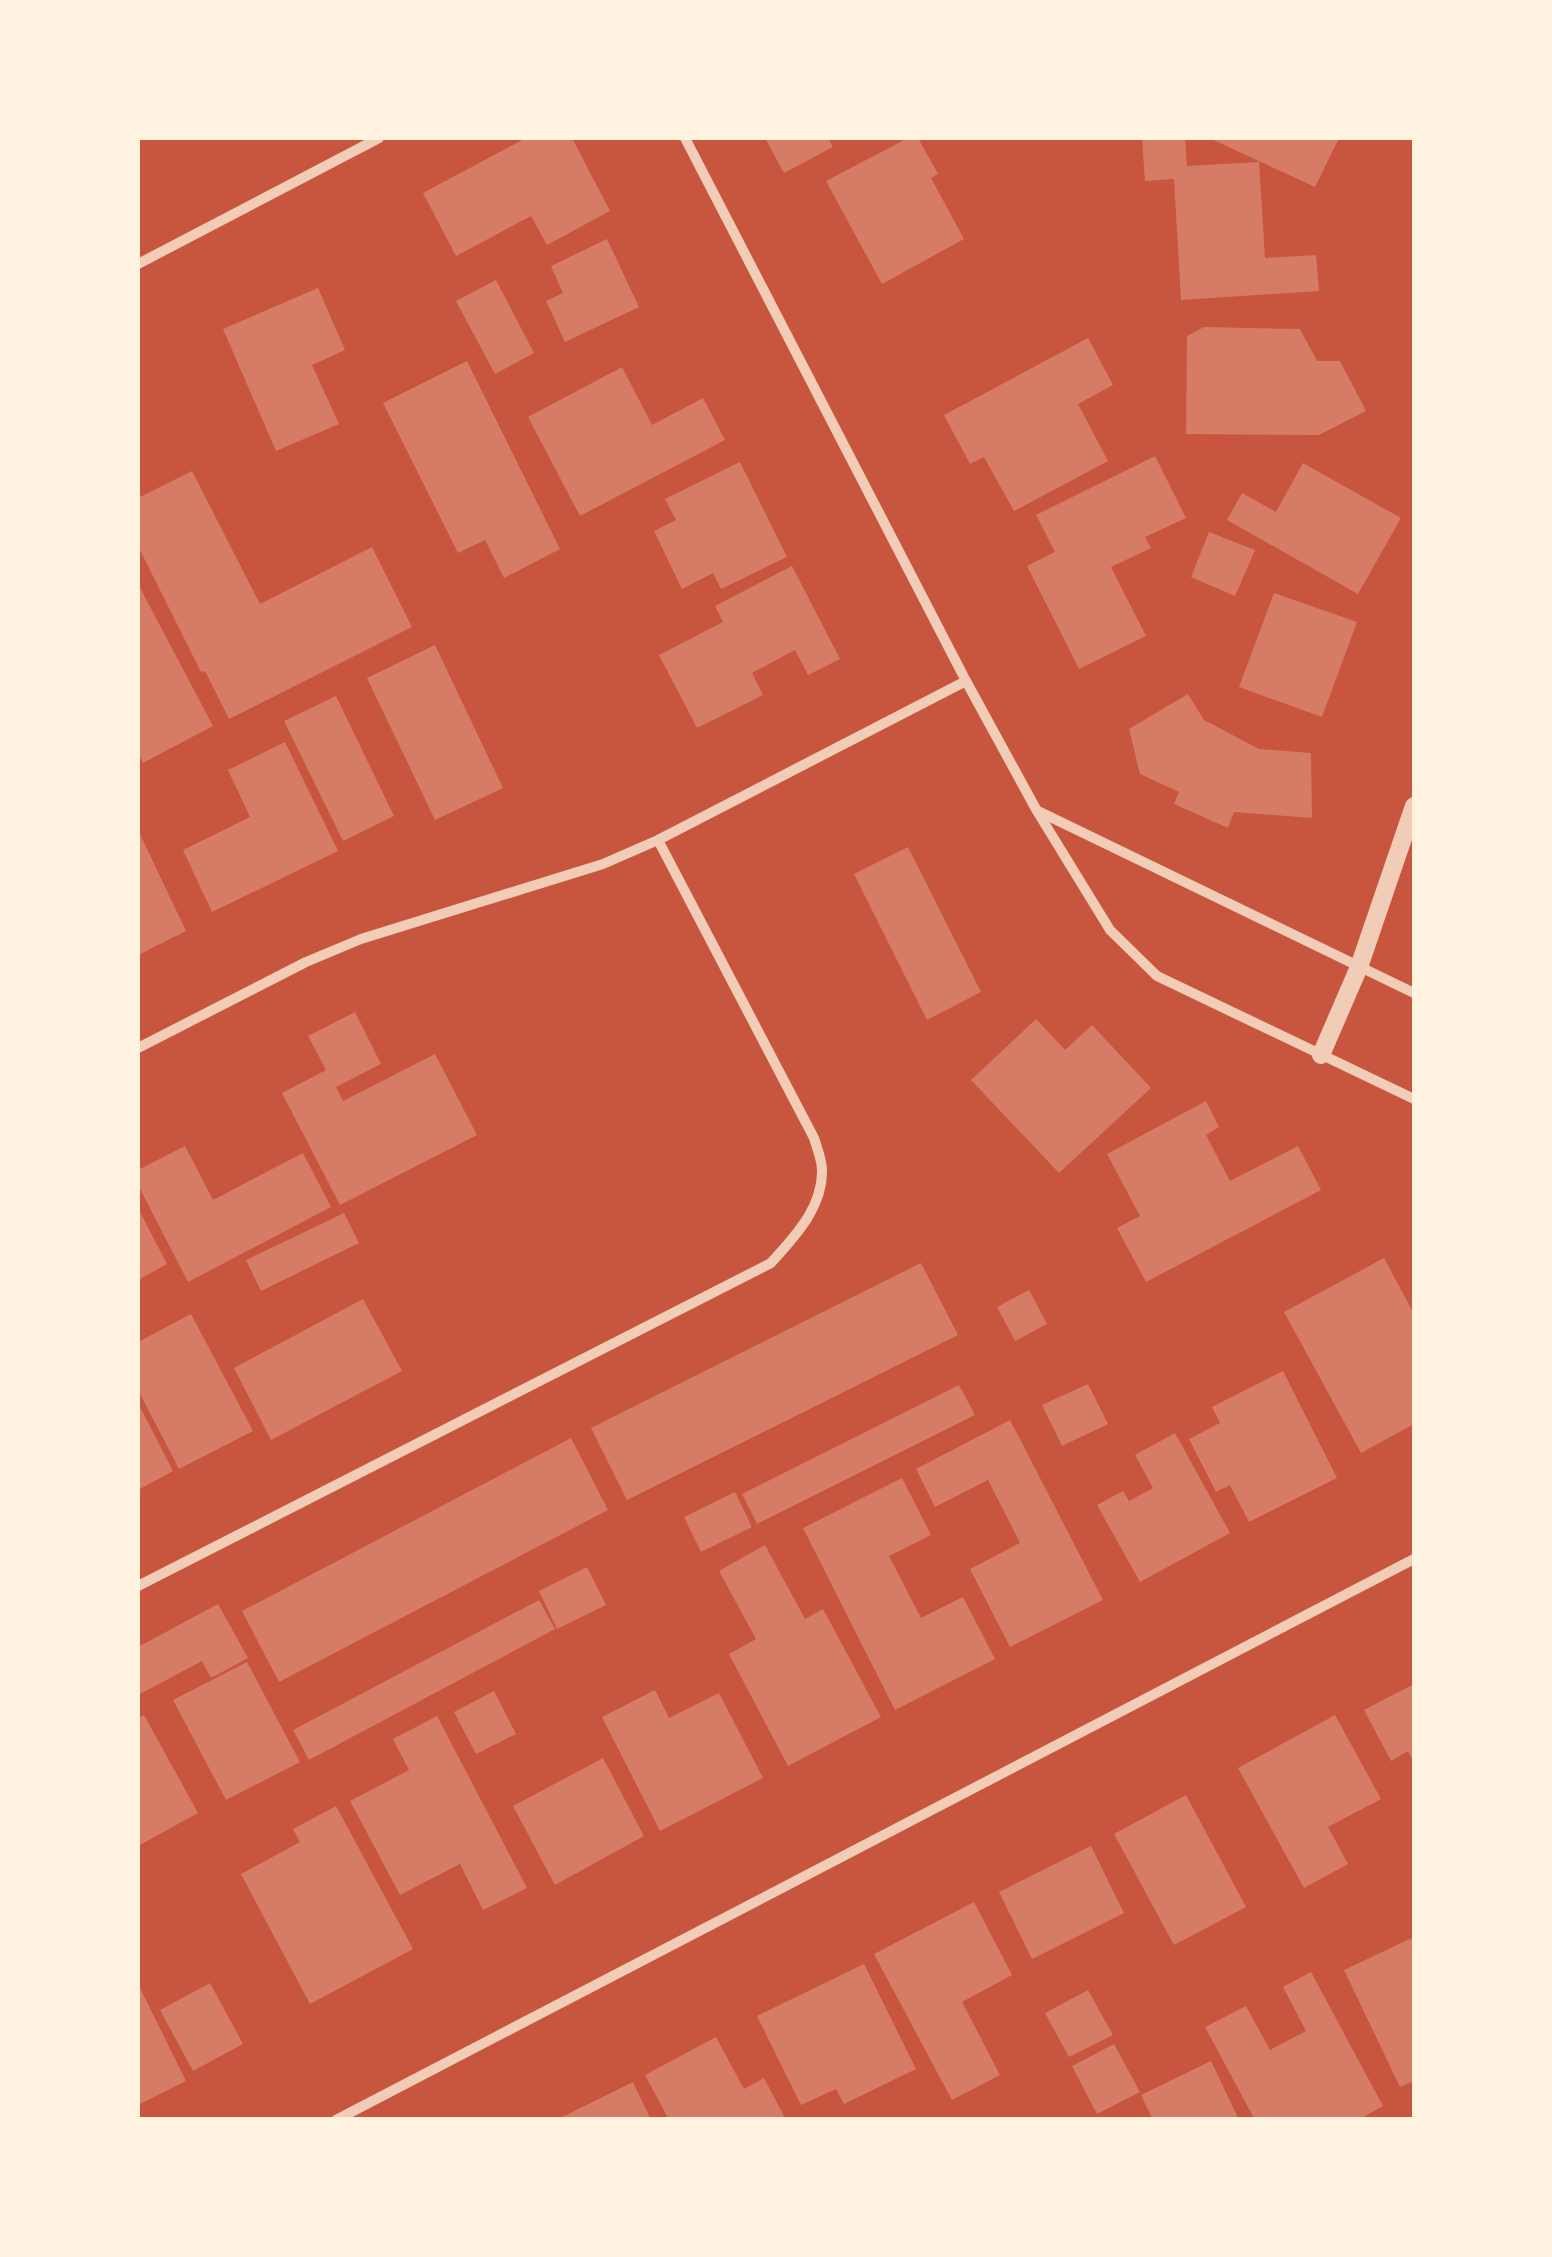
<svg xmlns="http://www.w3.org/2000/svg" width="1552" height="2257" font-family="Roboto,sans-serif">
<rect width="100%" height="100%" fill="#c8553d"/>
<path fill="#d67c66" d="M526,138h46l38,73 -63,34 -16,-29 -75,40 -33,-63z
M765,138h63l5,9 -49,26z
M908,138h10l20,36 -7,4 33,61 -82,45 -56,-103z
M1142,138h43l2,28 72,-4 6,96 51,-3 3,36 -138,9 -7,-121 -29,2z
M1209,138h130l-24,49z
M607,239l32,68 -74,35 -19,-41 17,-8 -12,-27z
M496,280l38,73 -39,21 -39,-73z
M318,288l27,62 -33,15 27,59 -63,27 -53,-122z
M1204,327l96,2 17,32h23l26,50 -47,24 -133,-1 1,-98z
M1088,338l25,47 -35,19 30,57 -94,50 -30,-54 -14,7 -26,-49z
M467,361l93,188 -56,29 -19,-38 -27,13 -75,-150z
M622,367l30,58 51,-27 22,42 -145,76 -52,-99z
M1155,456l31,62 -41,19 6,11 -40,19 35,69 -67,33 -52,-103 28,-14 -19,-37z
M740,462l47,95 -66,32 -8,-16 -31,16 -28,-58 22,-11 -11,-21z
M1303,463l98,55 -43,76 -131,-74 15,-27 34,19z
M192,471l68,133 112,-57 40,80 -183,92 -24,-48 -4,1 -63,-126v-48z
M1209,532l46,18 -20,46 -44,-19z
M792,566l48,93 -32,16 -13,-25 -43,23 11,22 -66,33 -38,-73 64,-33 -8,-16z
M138,584l75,142 -70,37 -5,-11z
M1274,593l83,29 -35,95 -83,-30z
M435,645l68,143 -68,32 -68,-142z
M1188,694l16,26 55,29 52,4 1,65 -78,-6 -6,16 -54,-24 5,-12 -39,-18 -11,-45z
M336,696l58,120 -51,25 -59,-120z
M285,742l53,109 -126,61 -29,-62 67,-33 -22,-47z
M138,830l48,101 -48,24z
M908,847l73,145 -54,28 -73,-146z
M355,1012l26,52 -45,23 7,14 92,-47 42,81 -137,70 -58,-112 44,-23 -18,-34z
M1036,1019l29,31 27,-25 59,63 -92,85 -88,-93z
M1206,1101l13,26 -13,8 24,46 68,-35 23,44 -175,92 -29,-54 23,-12 -33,-62z
M185,1146l28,54 90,-47 28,54 -143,75 -50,-97v-15z
M138,1208l29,56 -29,16z
M344,1213l15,30 -98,48 -15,-31z
M1384,1258l30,56v110l-53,29 -77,-141z
M921,1263l37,72 -331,165 -36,-72z
M1029,1290l18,34 -32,17 -18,-34z
M363,1299l39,72 -131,69 -37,-72z
M191,1314l62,117 -74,38 -41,-79v-48z
M1283,1371l54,107 -88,44 -19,-37 -14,7 -27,-53 31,-16 -8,-16z
M1088,1384l20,40 -46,22 -20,-41z
M959,1385l16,30 -218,109 -15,-30z
M138,1403l35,68 -35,19z
M1010,1420l93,180 -93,47 -40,-78 50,-26 -32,-63 -53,27 -19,-38z
M1175,1433l55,100 -90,49 -43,-77 26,-14 6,10 24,-13 -18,-33z
M571,1438l37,72 -329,172 -37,-71z
M902,1478l29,57 -42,21 32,62 42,-21 32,62 -100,51 -92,-182z
M735,1492l17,35 -51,25 -17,-35z
M765,1545l40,74 18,-10 58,108 -93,49 -59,-112 27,-15 -37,-68z
M587,1567l19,38 -49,24 -18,-38z
M539,1600l16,29 -246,131 -16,-30z
M218,1604l30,54 -37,20 -9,-17 -64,34v-48z
M247,1662l53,100 -74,38 -53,-100z
M1414,1684v79l-6,-12 -17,10 -27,-51z
M655,1690l14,28 50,-25 44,85 -103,53 -58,-114z
M494,1691l22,43 -40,20 -22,-42z
M144,1715l54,98 -60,33v-128z
M1335,1715l46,84 -53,28 20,37 -44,24 -66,-120z
M437,1716l90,172 -44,22 -23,-46 -60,31 -50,-94 59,-31 -16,-31z
M603,1758l41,78 -89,49 -42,-79z
M1186,1795l60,112 -72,38 -60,-111z
M336,1806l77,143 -103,55 -69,-130 59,-32 -7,-13z
M1091,1846l33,67 -92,46 -33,-67z
M974,1902l38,73 -50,27 38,73 -48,25 -78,-146z
M1414,1937v144l-14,6 -56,-117z
M864,1964l52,105 -72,35 -8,-15 -35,16 -44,-89z
M1311,1972l72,134 -25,14h-103l-50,-93 41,-21 24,44 36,-19 -23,-44z
M210,1983l33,61 -50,27 -33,-61z
M138,1984l48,97 -48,24z
M1088,1990l25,45 -44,22 -24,-44z
M716,2037l28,52 20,-11 22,42h-117l-24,-45z
M1114,2044l26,48 -43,22 -25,-48z
M1211,2061l28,59h-86l-12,-25z
M633,2082l18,38h-95z"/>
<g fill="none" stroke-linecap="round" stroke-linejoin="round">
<path stroke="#f1ccb7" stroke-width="10" d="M685,138l281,543 71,130 73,119 47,46 257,123
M138,264l241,-126
M1038,811l376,182
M138,1048l168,-86 55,-23 242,-75 55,-24 308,-159
M138,1586l633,-323c23,-26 52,-55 51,-93 0,-10 -5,-22 -8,-32l-156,-298
M336,2120l1078,-561"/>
<path stroke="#f1ccb7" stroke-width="18" d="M1321,1055l38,-88 55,-161"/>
</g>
<rect width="1552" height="2257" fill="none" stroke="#fff3e0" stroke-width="280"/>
</svg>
